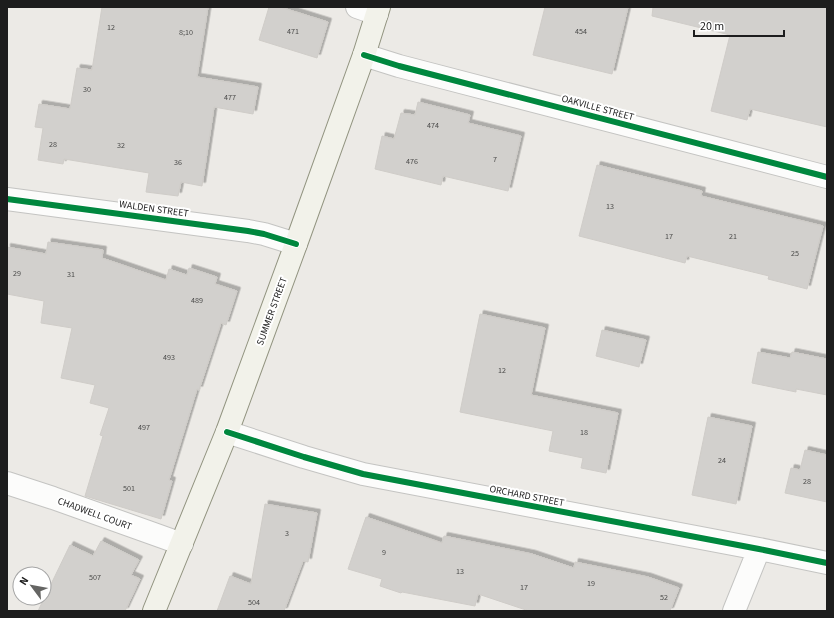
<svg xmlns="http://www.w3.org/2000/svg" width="834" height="618" font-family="'Source Sans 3',sans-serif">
<defs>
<filter id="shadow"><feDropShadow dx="3.5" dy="-3.5" stdDeviation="0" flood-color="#0004"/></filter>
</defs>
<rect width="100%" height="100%" fill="#eceae6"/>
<path fill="#d2d0cd" stroke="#cfccc8" filter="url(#shadow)" d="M102,7h106l-11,70 61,10 -5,27 -39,-7 -12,79 -21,-4 -3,14 -32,-4 3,-19 -85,-14 -1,5 -25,-4 5,-32 -8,-1 4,-23 31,5 7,-41 15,2z
M269,7h11l48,15 -11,36 -58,-18z
M545,7h83l-16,67 -79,-19z
M653,7h174v120l-77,-18 -3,11 -36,-9 19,-76 -78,-19z
M418,102l52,13 -2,8 53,13 -13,55 -65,-15 -2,9 -66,-16 7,-33 12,3 7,-26 14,2z
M597,165l105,26 -1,5 122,30 -16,63 -39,-10 1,-3 -82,-20 -2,7 -106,-27z
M48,242l55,8 -1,8 64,22 3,-11 18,6 2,-7 28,9 -2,7 22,7 -11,34 -5,-2 -22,67 -2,-1 -28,91 3,1 -11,38 -76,-23 18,-60 -3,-1 9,-27 -19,-5 5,-18 -34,-7 11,-50 -31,-5 3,-22 -37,-7v-47l39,7z
M480,314l65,14 -14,67 87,18 -12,60 -25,-5 2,-10 -34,-7 4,-20 -93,-19z
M602,330l44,10 -7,27 -43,-11z
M758,352l32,6 2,-6 35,7v36l-31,-6v3l-44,-9z
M708,417l44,9 -16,78 -44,-9z
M805,450l22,5v47l-42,-9 6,-25 9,2z
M265,504l52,9 -9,49 -5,-1 -19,50h-67l13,-35 21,8z
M366,517l76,26 2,-7 88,18 42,14 1,-6 73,15 31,11 -9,23h-141l-51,-17 -3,12 -73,-14 -1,1 -21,-7 2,-7 -34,-10z
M101,541l38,19 -8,15 9,4 -15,32h-87l32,-66 23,11z"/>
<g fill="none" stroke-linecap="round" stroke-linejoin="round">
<defs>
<path id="minor" d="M357,7l20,7
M364,55l35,11 428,111
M7,199l241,32 16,3 32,10
M227,432l77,25 59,17 396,75 68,14
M7,483l46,15 129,46
M734,611l25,-62"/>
<path id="secondary" d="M154,611l73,-179 69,-188 68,-189 15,-48"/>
</defs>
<use href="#minor" stroke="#c4c4c2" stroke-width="24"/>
<use href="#secondary" stroke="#929480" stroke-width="24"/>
<use href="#minor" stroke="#fcfcfb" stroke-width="22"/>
<use href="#secondary" stroke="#f2f2ea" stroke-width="22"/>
<defs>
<path id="cycleway" d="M364,55l35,11 428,111
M7,199l241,32 16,3 32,10
M227,432l77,25 59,17 396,75 68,14"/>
</defs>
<use href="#cycleway" stroke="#fff" stroke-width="8"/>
<use href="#cycleway" stroke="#00873e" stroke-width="6"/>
</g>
<g text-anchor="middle" stroke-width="4" stroke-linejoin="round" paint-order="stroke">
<g font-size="8" fill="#4a4a49">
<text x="111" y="30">12</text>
<text x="293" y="34">471</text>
<text x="581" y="34">454</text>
<text x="186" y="35">8;10</text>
<text x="87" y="92">30</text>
<text x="230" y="100">477</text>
<text x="433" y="128">474</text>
<text x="53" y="147">28</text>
<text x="121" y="148">32</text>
<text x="495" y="162">7</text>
<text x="412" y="164">476</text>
<text x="178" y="165">36</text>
<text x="610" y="209">13</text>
<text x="669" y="239">17</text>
<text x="733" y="239">21</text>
<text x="795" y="256">25</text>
<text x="17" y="276">29</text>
<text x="71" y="277">31</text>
<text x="197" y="303">489</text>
<text x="169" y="360">493</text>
<text x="502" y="373">12</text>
<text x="144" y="430">497</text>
<text x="584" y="435">18</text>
<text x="722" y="463">24</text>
<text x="807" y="484">28</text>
<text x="129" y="491">501</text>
<text x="287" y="536">3</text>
<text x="384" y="555">9</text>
<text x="460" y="574">13</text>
<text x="95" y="580">507</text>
<text x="591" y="586">19</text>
<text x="524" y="590">17</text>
<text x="664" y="600">52</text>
<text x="254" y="605">504</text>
</g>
<g font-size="10" fill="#1d1d1d" stroke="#fff">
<text transform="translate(598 107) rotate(15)" y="4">OAKVILLE STREET</text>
<text transform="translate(154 208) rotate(8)" y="4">WALDEN STREET</text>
<text transform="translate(271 311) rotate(-70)" y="4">SUMMER STREET</text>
<text transform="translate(527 495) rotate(11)" y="4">ORCHARD STREET</text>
<text transform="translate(95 513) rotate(20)" y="4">CHADWELL COURT</text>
</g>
</g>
<rect width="834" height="618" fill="none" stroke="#1d1d1d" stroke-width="16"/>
<g transform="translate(32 586) rotate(302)"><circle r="19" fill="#ffffff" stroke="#a5a5a5"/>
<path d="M0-3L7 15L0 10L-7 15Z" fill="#656563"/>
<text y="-6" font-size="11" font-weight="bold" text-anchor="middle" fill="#1d1d1d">N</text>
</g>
<path d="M694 30v6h90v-6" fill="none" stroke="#1d1d1d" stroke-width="2"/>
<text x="700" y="30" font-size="12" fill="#1d1d1d" stroke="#ffffff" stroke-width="3" paint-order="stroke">20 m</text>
</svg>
